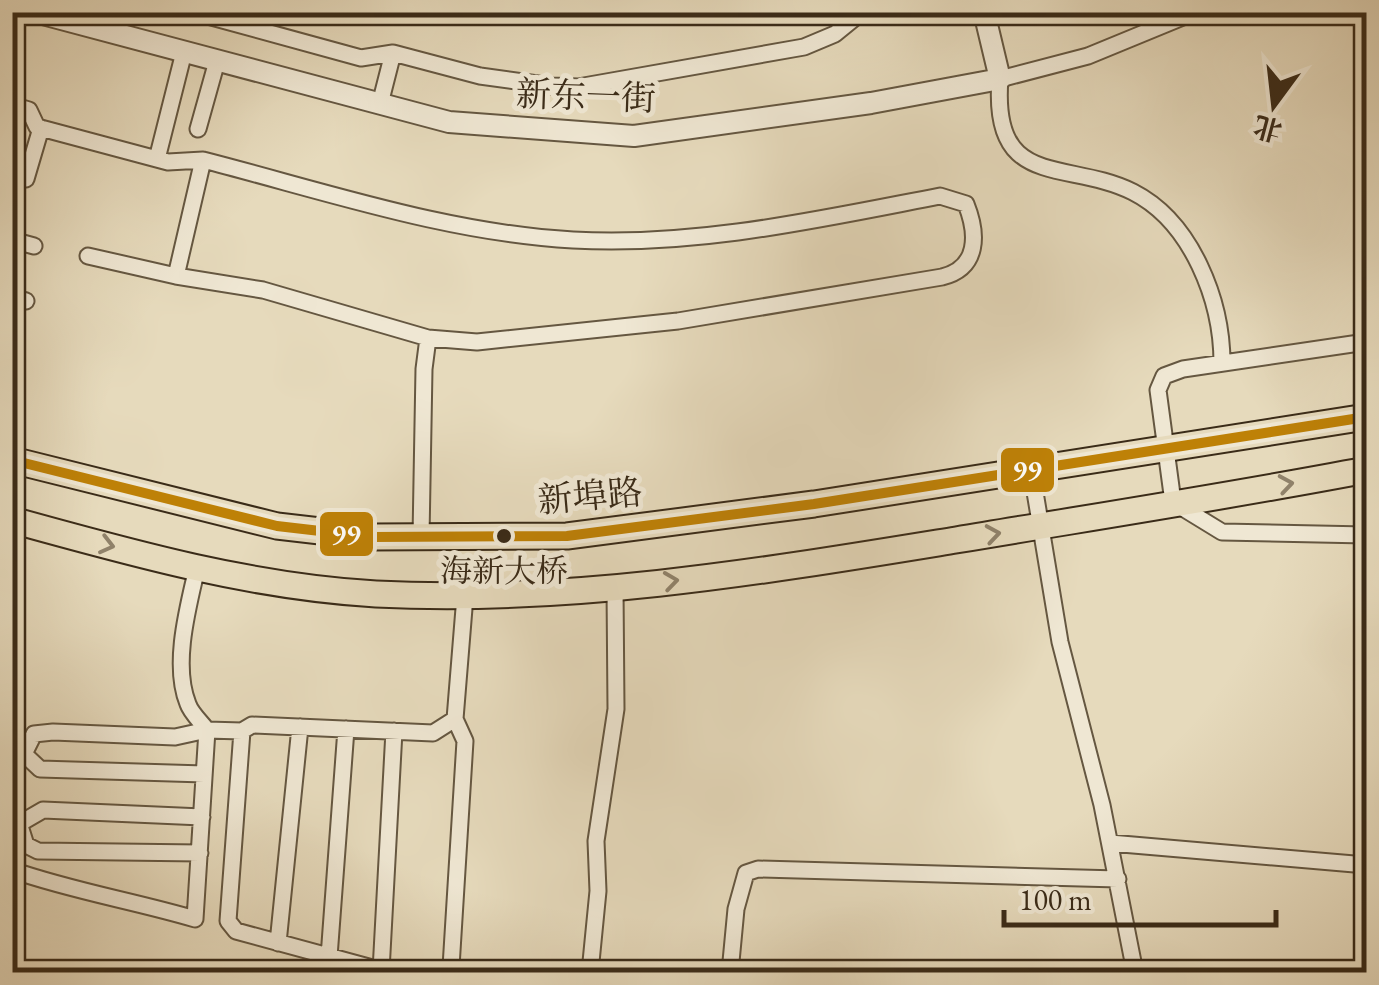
<svg xmlns="http://www.w3.org/2000/svg" width="1379" height="985" font-family="'EB Garamond','Noto Serif SC',serif">
<rect width="100%" height="100%" fill="#e6dabc"/>
<filter id="stains"><feTurbulence type="fractalNoise" baseFrequency=".002" numOctaves="4"/><feColorMatrix values="0 0 0 0 .2 0 0 0 0 .09 0 0 0 0 .02 0 0 0 .5 -.17"/></filter>
<radialGradient id="worn" r=".72"><stop offset=".6" stop-color="#630" stop-opacity="0"/><stop offset="1" stop-color="#630" stop-opacity=".3"/></radialGradient>
<g fill="none" stroke-linecap="round" stroke-linejoin="round">
<defs>
<path id="minor" d="M193,12l168,46 32,-5 87,23 72,10 26,1 226,-40 31,-13 27,-22
M1195,12l-107,44 -88,23c-9,112 67,80 133,113 59,30 89,109 89,171
M380,104l13,-51
M12,105l17,5 8,17 131,35 35,-2
M198,129l19,-68
M157,159l27,-107
M26,179l15,-51
M12,240l22,6
M88,256l88,20
M12,297l14,4
M1366,342l-183,27 -19,7 -6,14 15,112 49,30 144,3
M1031,468l29,174 42,163 33,167
M421,537l3,-168 4,-31 49,4 201,-21 264,-44c37,-9 36,-43 24,-73l-26,-8c-120,23 -244,51 -367,44 -126,-7 -249,-49 -370,-80l-27,116 87,14 165,48
M12,753l12,1 10,-20 19,-2 122,5 32,-7 35,1
M24,754l16,15 164,5
M20,826l6,19 12,6 162,2
M12,828l31,-18 159,7
M1110,843l256,22
M12,870c60,21 122,31 183,49l12,-189c-6,-8 -16,-17 -19,-26 -16,-39 0,-97 9,-136
M278,943l22,-216
M329,957l17,-228
M381,971l13,-240
M387,972l-151,-41 -8,-10 14,-190 10,-6 181,8 22,-14
M446,972l5,-5 14,-226 -10,-22 10,-123
M590,972l8,-81 -2,-50 20,-132 -1,-121
M730,972l6,-63 10,-36 12,-4 360,10"/>
<path id="tertiary" d="M35,12l414,110 185,14 237,-33 129,-24 -16,-67"/>
<path id="trunk" d="M12,460l265,66 95,11 195,-1 247,-32 552,-87
M12,520c119,33 240,67 364,74 194,10 389,-23 580,-54 137,-23 274,-44 410,-70"/>
</defs>
<use href="#minor" stroke="#655741" stroke-width="19"/>
<use href="#tertiary" stroke="#655741" stroke-width="24"/>
<use href="#trunk" stroke="#3a2b18" stroke-width="29"/>
<use href="#minor" stroke="#efe7d3" stroke-width="15"/>
<use href="#tertiary" stroke="#efe7d3" stroke-width="20"/>
<use href="#trunk" stroke="#e6dabc" stroke-width="25"/>
<defs>
<path id="bus-1" d="M12,460l265,66 95,11 195,-1 247,-32 552,-87"/>
</defs>
<use href="#bus-1" stroke="#efe7d3" stroke-width="18"/>
<use href="#bus-1" stroke="#be8107" stroke-width="10"/>
</g>
<defs><path id="oneway-chevron" d="M-2-3.5L2.5 0L-2 3.5" fill="none" stroke-width="1.6" stroke-linecap="round" stroke-linejoin="round" transform="scale(2.5)"/></defs>
<g stroke="#90826a">
<use href="#oneway-chevron" transform="translate(1286 484) rotate(-9)"/>
<use href="#oneway-chevron" transform="translate(993 534) rotate(-9)"/>
<use href="#oneway-chevron" transform="translate(107 545) rotate(14)"/>
<use href="#oneway-chevron" transform="translate(671 581) rotate(-8)"/>
</g>
<circle fill="#3a2b18" stroke="#efe7d3" stroke-width="4" cx="504" cy="536" r="9"/>
<g text-anchor="middle" stroke-width="10" stroke-linejoin="round" paint-order="stroke">
<g font-size="32" fill="#3a2b18" stroke="#efe7d3">
<text x="504" y="582">海新大桥</text>
</g>
<g font-size="35" fill="#3a2b18" stroke="#efe7d3">
<text transform="translate(586 96) rotate(2)" y="12">新东一街</text>
<text transform="translate(590 496) rotate(-5)" y="12">新埠路</text>
</g>
</g>
<g stroke="#efe7d3" stroke-width="4">
<rect x="999" y="446" width="57" height="48" rx="10" fill="#be8107"/>
<rect x="318" y="510" width="57" height="48" rx="10" fill="#be8107"/>
</g>
<g font-size="28" text-anchor="middle" font-weight="bold" fill="#fff">
<text x="1027" y="480">99</text>
<text x="346" y="544">99</text>
</g>
<rect width="1379" height="985" fill="none" stroke="#e6dabc" stroke-width="50"/>
<rect x="15" y="15" width="1349" height="955" fill="none" stroke="#3a2b18" stroke-width="5"/>
<rect x="25" y="25" width="1329" height="935" fill="none" stroke="#3a2b18" stroke-width="2.5"/>
<g transform="translate(1274 105) rotate(195)" stroke="#efe7d3" stroke-width="8" paint-order="stroke">
<path d="M0-8L18 38L0 25L-18 38Z" fill="#3a2b18"/>
<text y="-15" font-size="28" font-weight="bold" text-anchor="middle" fill="#3a2b18">北</text>
</g>
<path d="M1004 910v15h272v-15" fill="none" stroke="#3a2b18" stroke-width="5"/>
<text x="1019" y="910" font-size="30" fill="#3a2b18" stroke="#efe7d3" stroke-width="8" paint-order="stroke">100 m</text>
<rect width="100%" height="100%" filter="url(#stains)"/>
<rect width="100%" height="100%" fill="url(#worn)"/>
</svg>
